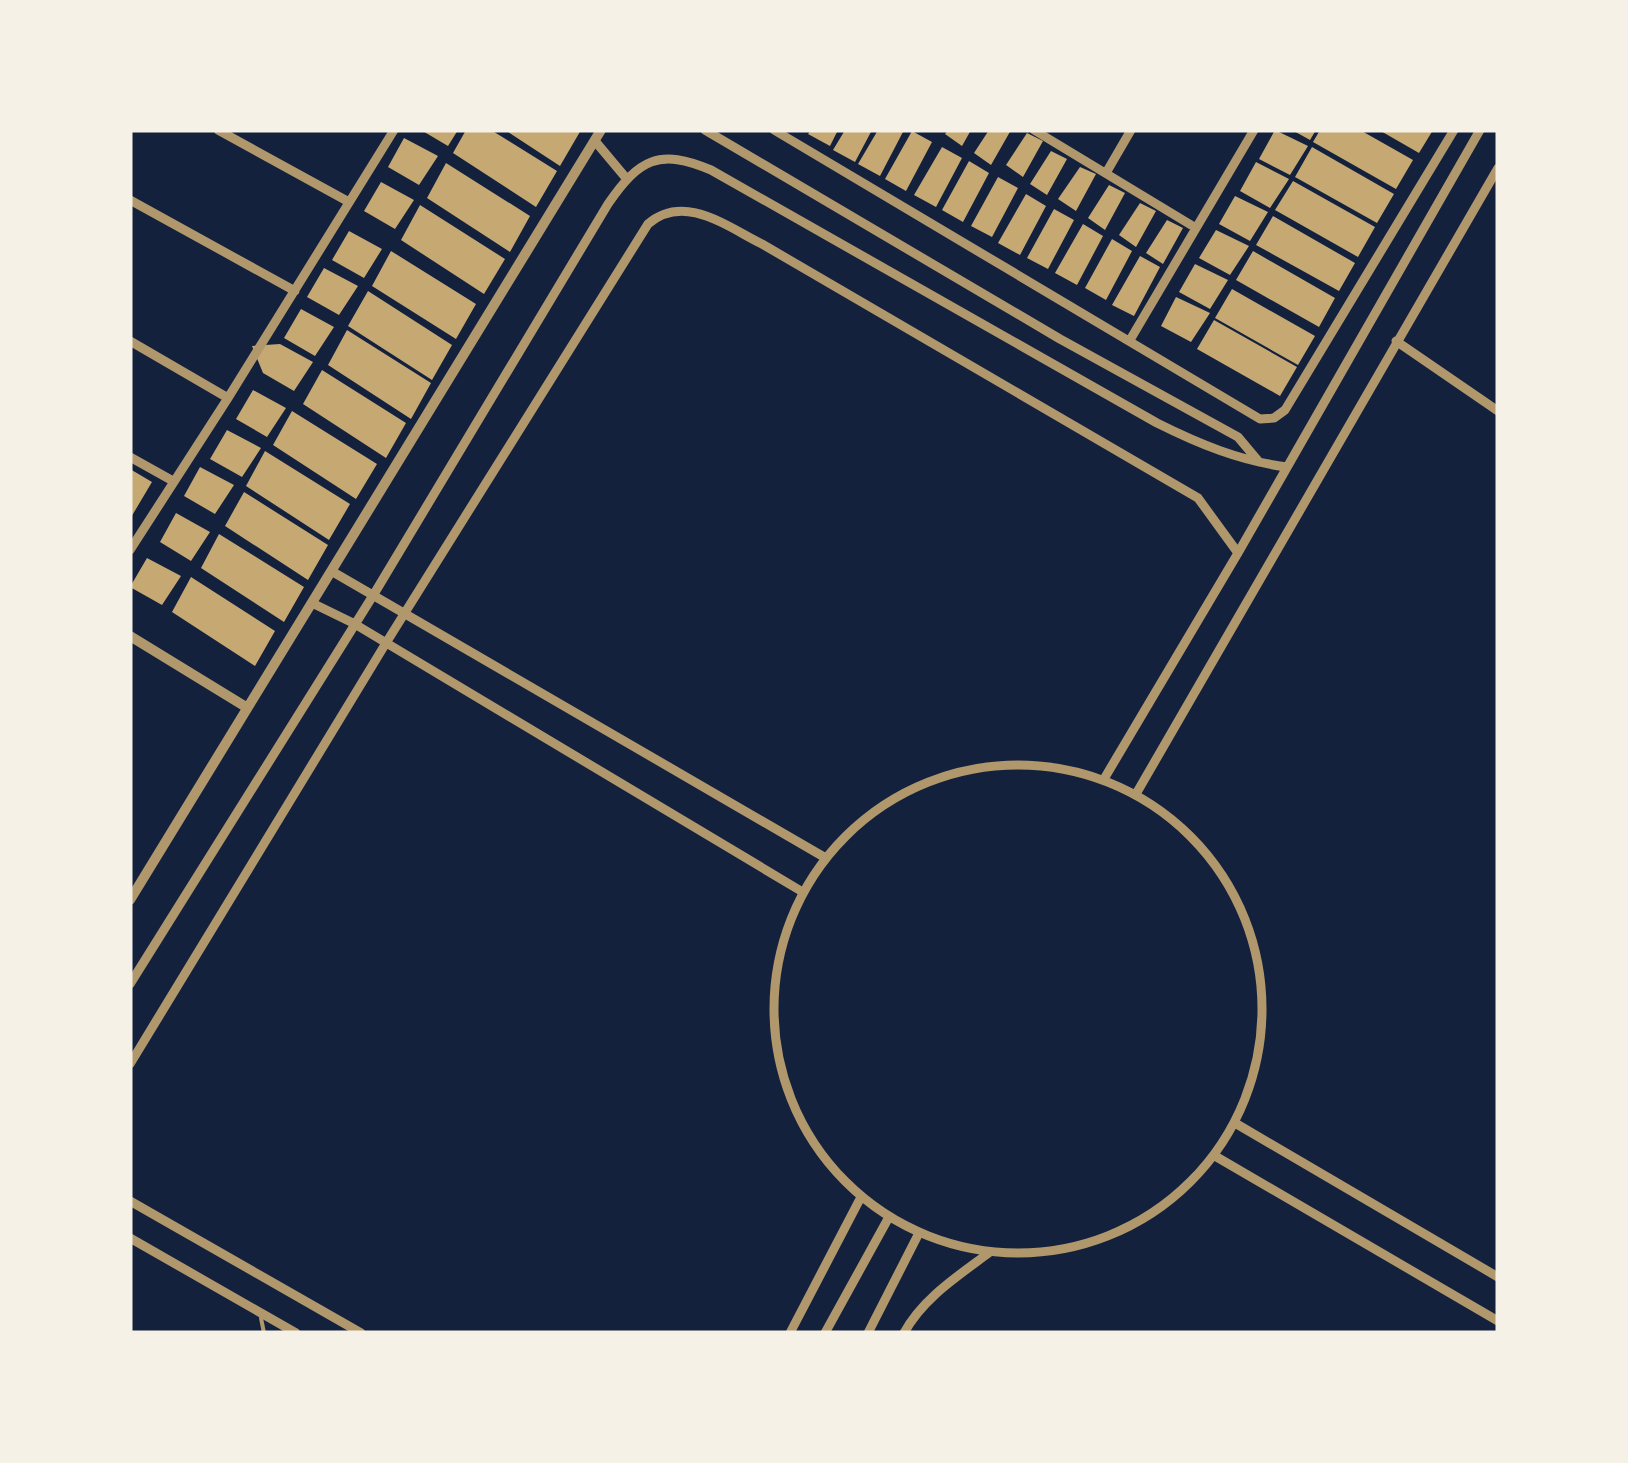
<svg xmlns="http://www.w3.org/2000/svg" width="1628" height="1463" font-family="Mulish,sans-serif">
<rect width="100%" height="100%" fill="#14213d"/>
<path fill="#c6a872" d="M421,130h37l-10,16z
M466,130h25l66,41 -21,36 -83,-54z
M505,130h76l-21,36z
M811,130h27l-8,16 -22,-12z
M845,130h27l-17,32 -22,-12z
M878,130h26l-24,46 -22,-12z
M948,130h23l-9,16 -17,-12z
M989,130h22l-20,35 -17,-12z
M1275,130l33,16 -18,29 -31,-16z
M1292,130h24l-6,10z
M1320,130h40l53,30 -17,29 -83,-47z
M1379,130h54l-14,23z
M912,131l20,11 -26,49 -21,-12z
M1027,133l16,8 -20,36 -17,-12z
M404,138l34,18 -19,29 -31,-18z
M942,147l20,11 -26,49 -22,-12z
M1312,147l82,47 -17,29 -82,-46z
M1051,151l16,8 -20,36 -17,-11z
M969,161l20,12 -26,49 -21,-12z
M1256,162l33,17 -19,29 -30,-17z
M446,163l84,53 -20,36 -83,-54z
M1080,167l16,7 -20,37 -18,-12z
M998,177l20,11 -26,49 -21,-11z
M1293,181l82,46 -17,30 -83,-47z
M381,182l33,18 -19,29 -31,-18z
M1109,185l16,8 -20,37 -17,-12z
M1026,194l20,12 -26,49 -22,-12z
M1235,196l33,16 -18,29 -31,-17z
M1140,203l16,8 -20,36 -17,-12z
M420,205l85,54 -21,35 -83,-54z
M1054,209l20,11 -26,49 -21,-11z
M1273,216l82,47 -16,28 -83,-46z
M1167,220l16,8 -20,36 -17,-11z
M1083,224l20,12 -26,49 -22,-12z
M1216,230l33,16 -19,29 -31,-17z
M349,231l33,18 -18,29 -32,-18z
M1112,239l20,12 -26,49 -21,-12z
M391,251l85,53 -20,35 -84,-53z
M1253,251l82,47 -16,29 -83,-47z
M1140,256l20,11 -26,49 -22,-11z
M1195,264l33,16 -18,29 -31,-17z
M324,268l34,18 -19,29 -32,-18z
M1232,289l83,47 -17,29 -83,-47z
M368,291l84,54 -20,35 -84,-54z
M1176,297l34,16 -19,29 -30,-16z
M301,309l33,18 -19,29 -31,-18z
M1214,320l83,47 -17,29 -83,-47z
M347,330l84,53 -20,36 -83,-54z
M280,344l33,18 -19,29 -31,-18 -11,-27z
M322,370l84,53 -20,35 -83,-54z
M253,390l33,18 -19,29 -31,-18z
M292,411l85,53 -21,35 -83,-54z
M227,430l34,18 -19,29 -32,-18z
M265,451l85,53 -21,36 -83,-54z
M200,467l34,18 -19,29 -31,-18z
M130,469l22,13 -22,37z
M244,492l84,53 -20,35 -83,-54z
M176,513l34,19 -19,29 -31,-19z
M219,534l85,53 -20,35 -83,-54z
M147,558l34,18 -19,29 -32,-18z
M191,577l84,54 -20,35 -83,-54z"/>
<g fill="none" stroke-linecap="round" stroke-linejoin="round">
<path stroke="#b1986c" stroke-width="4" d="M261,1318l3,15"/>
<path stroke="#b1986c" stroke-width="9" d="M218,130l131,72
M705,130l355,209 178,98 21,25
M774,130l486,289 14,-1 11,-8 169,-280
M1034,130l162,98
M595,141l31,37
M1106,173l25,-43
M130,200l165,91
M1130,340l124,-210
M130,341l98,57
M1396,341l102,70
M130,457l43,24
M130,550l98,-152 166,-268
M333,572l491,285
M312,603l41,20 448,268
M774 1009a244 244 0 1 1 488 0a244 244 0 1 1-488 0Z
M1104,779l134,-226 242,-423
M1136,794l362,-626
M130,984l244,-390 234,-390c31,-45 51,-56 103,-34l446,253c42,21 83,38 130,44
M130,1064l256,-421 262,-419c36,-31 78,2 114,20l436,254 40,55
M1235,1123l263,154
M1215,1156l283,165
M130,1201l231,132
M130,1238l166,95
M790,1333l71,-136
M825,1333l64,-116
M868,1333l51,-100
M904,1333c19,-35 54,-57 86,-81"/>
<path stroke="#b1986c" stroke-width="10" d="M130,636l116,71
M130,900l471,-770"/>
</g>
<rect width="1628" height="1463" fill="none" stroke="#f6f1e7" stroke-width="265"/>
</svg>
